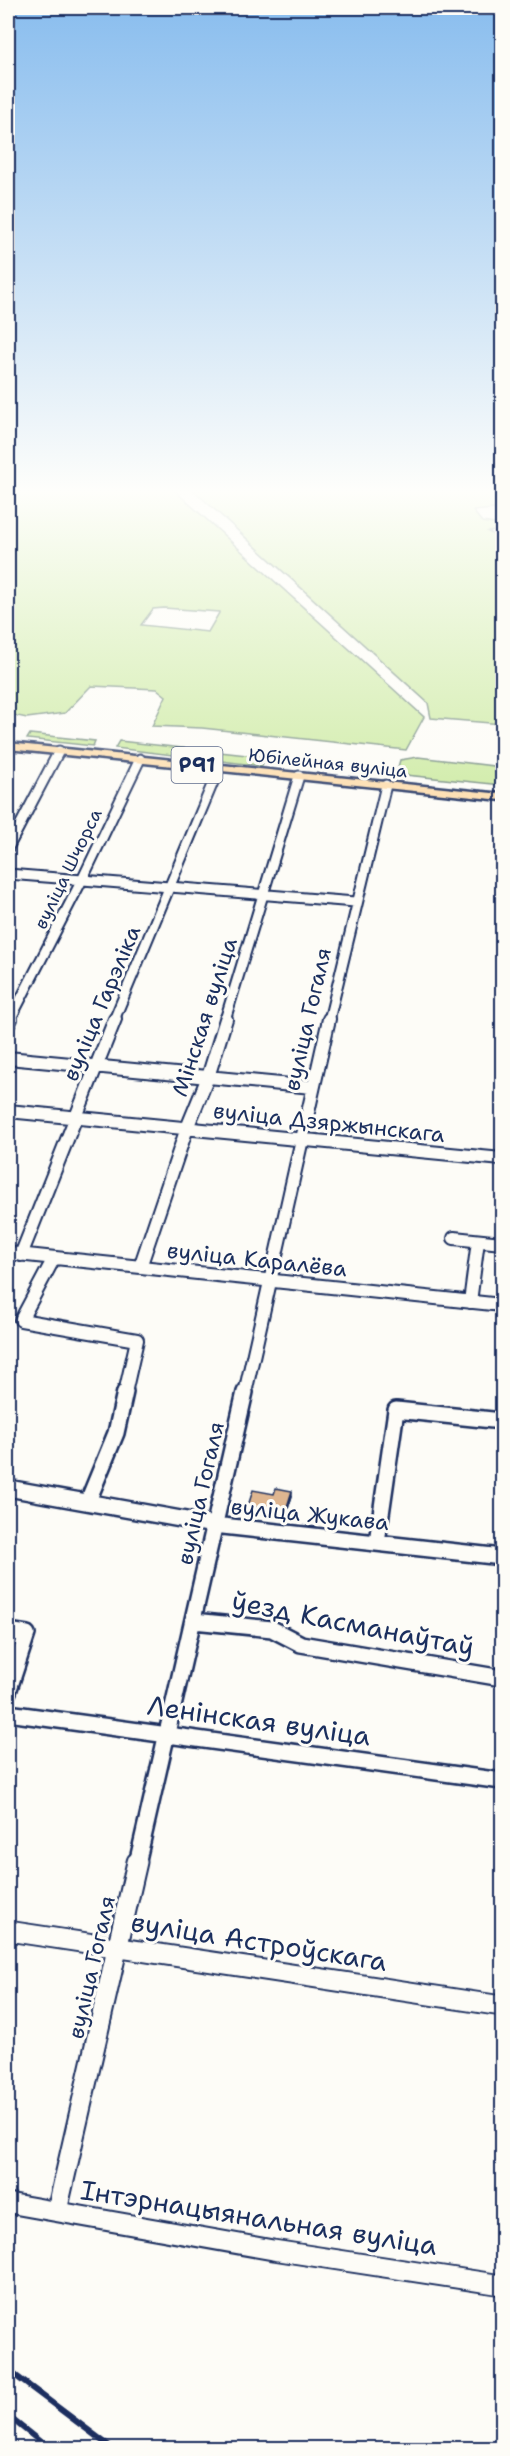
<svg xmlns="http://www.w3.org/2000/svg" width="510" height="2456" font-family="'Shantell Sans',sans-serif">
<rect width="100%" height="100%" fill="#fdfcf7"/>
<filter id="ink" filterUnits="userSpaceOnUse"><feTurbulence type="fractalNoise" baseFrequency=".0167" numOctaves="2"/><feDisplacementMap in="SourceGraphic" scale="12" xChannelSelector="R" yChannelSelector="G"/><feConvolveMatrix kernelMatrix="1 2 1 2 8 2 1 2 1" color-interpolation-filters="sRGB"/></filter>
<g filter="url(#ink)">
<path fill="#cceaa1" stroke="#748c80" stroke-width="1.5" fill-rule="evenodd" d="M8,489h165l251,228 -18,33 -204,-22 -50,-2 14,-30 -9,-7 -66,-3 -26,27 -38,5 -19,-4zM164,608l55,4v1l-11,19 -67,-7 12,-16z
M192,489l310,1v12l-3,2 3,1v7l-9,-3 -20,2 9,11 20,3v5l-14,2 14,7v185l-71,-6 -3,-15z
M30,734l65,7 -2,5 -66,-7z
M119,741l146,16 -3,9 -147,-18z
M418,757l84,10v18l-106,-11 4,-14z"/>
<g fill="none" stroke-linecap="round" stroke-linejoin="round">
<defs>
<path id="minor-far3" d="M8,848l51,-97
M8,874l347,28
M10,1020l73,-142 57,-119
M114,1020l105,-252
M225,1020l74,-244
M329,1020l57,-235"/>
<path id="minor-far2" d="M8,1025l3,-6
M8,1058l304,29
M8,1111l494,48
M454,1238l48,5
M8,1253l494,52
M21,1255l94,-236
M54,1258l-33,62 116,20 -12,53
M140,1267l47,-139 21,-51 18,-58
M470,1302l8,-61
M245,1393l84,-374"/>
<path id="minor-far1" d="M8,1488l206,37 288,32
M88,1501l28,-68 9,-41
M377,1542l19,-132 106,11
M194,1621l78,8 29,15 201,34
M8,1631l19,3 -19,58
M8,1713l494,68
M137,1864l108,-472"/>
<path id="minor" d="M8,1931l494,75
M8,2203l265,47 229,35
M57,2211l80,-349"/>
<path id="major" d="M8,743l494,51v6l-494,-51z"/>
</defs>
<use href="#minor-far3" stroke="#1b2f5e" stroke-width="13"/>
<use href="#minor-far2" stroke="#1b2f5e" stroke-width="16"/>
<use href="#minor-far1" stroke="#1b2f5e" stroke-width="20"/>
<use href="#minor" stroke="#1b2f5e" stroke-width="23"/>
<use href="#major" stroke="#1b2f5e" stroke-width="5"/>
<use href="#minor-far3" stroke="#fdfcf7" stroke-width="9"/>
<use href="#minor-far2" stroke="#fdfcf7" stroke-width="12"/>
<use href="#minor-far1" stroke="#fdfcf7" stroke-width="15"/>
<use href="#minor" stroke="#fdfcf7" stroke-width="19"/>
<use href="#major" fill="#fddcac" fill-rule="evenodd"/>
<path stroke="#1b2f5e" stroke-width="6" d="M8,2370l104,78
M8,2416l40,32"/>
</g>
<path fill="#c09d7c" stroke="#1b2f5e" stroke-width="1.5" d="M274,1494l18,2 -7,22 -37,-7v-5z"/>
<path fill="#9c7f65" stroke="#1b2f5e" stroke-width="1.5" d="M292,1491v5l-7,22v-5z"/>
<path fill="#dfb690" stroke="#1b2f5e" stroke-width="1.5" d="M276,1488l16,3 -7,22 -37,-7 5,-16 21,4z"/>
</g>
<linearGradient id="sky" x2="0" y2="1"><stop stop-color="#89bdee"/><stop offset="0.59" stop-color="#fefefb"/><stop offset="1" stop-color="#fefefb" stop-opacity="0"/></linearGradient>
<rect width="510" height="833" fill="url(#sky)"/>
<g text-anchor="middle" stroke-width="6" stroke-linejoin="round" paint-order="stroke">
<g font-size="18" fill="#1b2f5e" stroke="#fdfcf7">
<text transform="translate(328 763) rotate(6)" y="6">Юбілейная вуліца</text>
<text transform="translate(68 869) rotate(-64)" y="6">вуліца Шчорса</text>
</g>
<rect fill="#fdfcf7" stroke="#5f6c8c" stroke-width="1.5" x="171.5" y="747" width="51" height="36" rx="4.5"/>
<g font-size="21" font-weight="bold" fill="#1b2f5e">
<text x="197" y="772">Р91</text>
</g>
<g font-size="22" fill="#1b2f5e" stroke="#fdfcf7">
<text transform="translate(101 1003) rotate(-67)" y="8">вуліца Гарэліка</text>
<text transform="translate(204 1017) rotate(-72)" y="8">Мінская вуліца</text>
<text transform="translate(307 1019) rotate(-77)" y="8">вуліца Гогаля</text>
<text transform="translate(329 1122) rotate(6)" y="8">вуліца Дзяржынскага</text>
<text transform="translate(257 1259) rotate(6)" y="8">вуліца Каралёва</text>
<text transform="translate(200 1493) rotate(-77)" y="8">вуліца Гогаля</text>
<text transform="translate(310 1514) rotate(6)" y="8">вуліца Жукава</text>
<text transform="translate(91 1967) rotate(-77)" y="8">вуліца Гогаля</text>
</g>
<g font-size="27" fill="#1b2f5e" stroke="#fdfcf7">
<text transform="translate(353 1624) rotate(11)" y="9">ўезд Касманаўтаў</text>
<text transform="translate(259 1721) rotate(8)" y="9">Ленінская вуліца</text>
<text transform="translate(259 1942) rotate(9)" y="9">вуліца Астроўскага</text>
<text transform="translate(259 2218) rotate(9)" y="9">Інтэрнацыянальная вуліца</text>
</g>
</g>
<rect width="510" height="2456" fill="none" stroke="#fdfcf7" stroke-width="30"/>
<rect x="15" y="15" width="480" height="2426" fill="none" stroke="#1b2f5e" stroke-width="2" filter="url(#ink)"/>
</svg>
